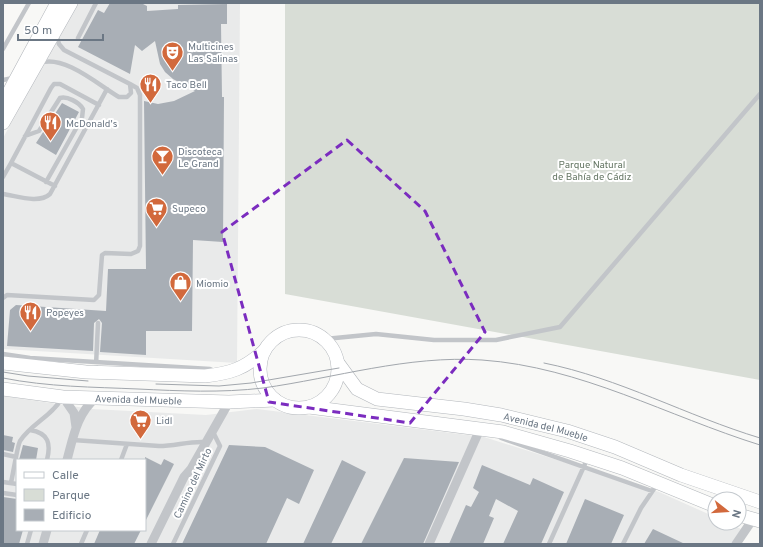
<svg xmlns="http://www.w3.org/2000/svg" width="763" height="547" font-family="Overpass,sans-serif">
<rect width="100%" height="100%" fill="#f8f8f6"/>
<path fill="#e9eaea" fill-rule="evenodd" d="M77,3h163l-3,360 -234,-14v-211z
M3,396l89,13 114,6 51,-6 227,28 175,55 56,25v6h13l13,6 -10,15h-728zM17,460h128v70h-128z"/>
<path fill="#d8ddd6" d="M285,3h475v377l-475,-86z"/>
<path fill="#a8aeb5" d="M110,3h31l6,3v5l31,-2v-4l49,-1v20h-6l1,73h2l-1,145 -30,-2 -1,91h-46v24l-46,-3 2,-29 -3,-4 -5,4 -1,28 -86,-5 3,-36 6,-5 90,6 2,-42h38l-2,-168 14,3 16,-3 21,-10 -22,-12 -8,-7 -5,-8 -5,-23 -13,10 -7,-6 -5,29 -52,-27 20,-37 6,3z
M62,103l17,9 -23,43 -20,-12z
M3,435l10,2 -1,5 3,1 -2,9 -10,-2z
M23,445l15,3 -2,12h-17z
M229,445l36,2 49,23 -15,34 -12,-6 -21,46h-84z
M145,457l16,8 3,-6 10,5 -29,58z
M404,458l55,4 -36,82h-62z
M342,460l24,12 -35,72h-28z
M482,465l48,20 3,-7 31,14 -23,52h-38l15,-33 -22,-12 -7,17 5,2 -11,26h-34l17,-39 5,2 8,-15 -6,-4z
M3,497l14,2v31h6l-4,14h-16z
M585,499l39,16 -13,29h-45z
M653,529l32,15h-41z
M100,530h41l-7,14h-40z"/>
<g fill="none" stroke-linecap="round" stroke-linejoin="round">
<defs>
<g id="secondary">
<path d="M3,103l54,-100"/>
<path d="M3,123l68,-120"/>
<circle cx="299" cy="369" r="39"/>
<path d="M3,363l83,9 119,4c26,-3 39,-7 59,-25"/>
<path id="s1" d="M338,363l19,26 20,10 87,10 37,6 66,16 48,16 66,28 79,27"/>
<path id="s2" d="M3,389l60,8 166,5 46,-2"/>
<path d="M309,407l194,25 67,19 52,17 93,38"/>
<path d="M739,515l21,6"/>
</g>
</defs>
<use href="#secondary" stroke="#b3b7bc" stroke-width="14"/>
<path stroke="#c2c5c9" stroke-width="4.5" d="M78,38l18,-35
M3,49l26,-46
M40,63c24,-9 60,23 79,34h8l4,-4 -1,-9 -66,-34 -5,-6 -3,-10
M3,80l10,-2
M25,136l14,-5 21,-33c7,-2 19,4 23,11l-1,9 -36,64
M3,177l8,-14
M55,186l-44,-23 40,-75 3,-4h6l39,21
M3,194c14,2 36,10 47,0l57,-105
M3,298l4,-3 87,5 5,-5 3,-40 3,-2 26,1 7,-3 2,-5v-151l-3,-7 -7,-4
M325,339l51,-5 58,6h62l64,-13 200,-233
M3,354l27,4 180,11 4,2
M96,365l2,-42
M30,430c19,3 21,14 17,30
M501,438l151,53
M73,440l86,6c16,0 30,-5 46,-4
M3,454l13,3c1,-5 2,-11 4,-16 11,-17 32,-25 42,-43
M121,460l6,-16
M3,482l14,2
M11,483l5,-26
M3,493l14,2
M27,544l4,-14
M81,544l6,-14
M173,544l47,-98 -7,-14
M549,544l36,-80
M623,544l18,-36 17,-25"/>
<path stroke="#c2c5c9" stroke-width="9" d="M63,397l11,16 2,14
M67,460c6,-22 10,-47 29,-62
M43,544l4,-14
M151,544l33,-67 7,-8 38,-67
M429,544l51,-115
M736,544l17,-25"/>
<use href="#secondary" stroke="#fff" stroke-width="13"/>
<path stroke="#a2a7ad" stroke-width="1" d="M544,363c75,15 143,53 216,75
M3,372l25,4 60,5
M3,378c45,9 90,9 135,11 42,2 83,4 125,-1 72,-10 145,-33 219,-28 99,7 185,56 278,85
M156,384l63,2 32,-3 88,-15"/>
</g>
<path fill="none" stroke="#7b2cbf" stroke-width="3" stroke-dasharray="8 5" stroke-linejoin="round" d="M347,140l78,71 60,121 -75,91 -141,-21 -47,-170z"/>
<defs>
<symbol id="theatre-pin" viewBox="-11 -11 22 30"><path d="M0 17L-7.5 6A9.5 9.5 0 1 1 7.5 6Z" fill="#d2693c" stroke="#fff"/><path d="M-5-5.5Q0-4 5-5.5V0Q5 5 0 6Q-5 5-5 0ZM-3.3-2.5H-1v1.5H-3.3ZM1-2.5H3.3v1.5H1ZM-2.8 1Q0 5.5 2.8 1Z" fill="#fff"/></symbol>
<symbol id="restaurant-pin" viewBox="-11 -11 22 30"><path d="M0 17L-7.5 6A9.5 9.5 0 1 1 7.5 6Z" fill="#d2693c" stroke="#fff"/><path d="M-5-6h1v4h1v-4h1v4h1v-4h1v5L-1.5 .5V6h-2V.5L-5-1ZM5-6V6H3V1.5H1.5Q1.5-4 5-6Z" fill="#fff"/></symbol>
<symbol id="bar-pin" viewBox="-11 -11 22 30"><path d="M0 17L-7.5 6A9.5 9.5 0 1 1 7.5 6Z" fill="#d2693c" stroke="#fff"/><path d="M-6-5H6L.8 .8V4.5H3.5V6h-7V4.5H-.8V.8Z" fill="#fff"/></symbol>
<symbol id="supermarket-pin" viewBox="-11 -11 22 30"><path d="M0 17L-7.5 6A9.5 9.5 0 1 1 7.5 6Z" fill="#d2693c" stroke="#fff"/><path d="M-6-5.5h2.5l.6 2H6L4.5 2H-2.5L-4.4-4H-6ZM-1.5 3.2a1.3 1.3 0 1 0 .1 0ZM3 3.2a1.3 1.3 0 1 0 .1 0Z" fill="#fff"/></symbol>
<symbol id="shop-pin" viewBox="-11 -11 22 30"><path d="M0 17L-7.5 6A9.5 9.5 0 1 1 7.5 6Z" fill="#d2693c" stroke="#fff"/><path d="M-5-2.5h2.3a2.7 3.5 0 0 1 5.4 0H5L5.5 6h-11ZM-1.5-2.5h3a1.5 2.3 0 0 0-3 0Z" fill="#fff"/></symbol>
</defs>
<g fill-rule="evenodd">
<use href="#theatre-pin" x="160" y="40" width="25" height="34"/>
<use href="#restaurant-pin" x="138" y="72" width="25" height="34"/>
<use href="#restaurant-pin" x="38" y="110" width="25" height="34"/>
<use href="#bar-pin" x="150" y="144" width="25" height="34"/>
<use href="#supermarket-pin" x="144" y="196" width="25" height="34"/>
<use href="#shop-pin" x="168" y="270" width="25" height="34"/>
<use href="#restaurant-pin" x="18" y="300" width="25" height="34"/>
<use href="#supermarket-pin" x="128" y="408" width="25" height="34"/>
</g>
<g text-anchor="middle" stroke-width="4" stroke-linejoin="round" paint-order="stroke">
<g font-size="10" fill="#6b7784" stroke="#fff" text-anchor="start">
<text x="188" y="50">Multicines<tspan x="188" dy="12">Las Salinas</tspan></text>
<text x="166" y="88">Taco Bell</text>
<text x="66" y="127">McDonald's</text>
<text x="178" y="155">Discoteca<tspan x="178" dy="12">Le Grand</tspan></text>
<text x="172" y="212">Supeco</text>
<text x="196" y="287">Miomio</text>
<text x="46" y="316">Popeyes</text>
<text x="156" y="424">Lidl</text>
</g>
<g font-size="10" fill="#667765" stroke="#fff">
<text x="592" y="168">Parque Natural<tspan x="592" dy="12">de Bahía de Cádiz</tspan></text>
</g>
<g font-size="10" fill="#6b7784" stroke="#fff">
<text dy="4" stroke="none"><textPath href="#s2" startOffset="136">Avenida del Mueble</textPath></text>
<text dy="4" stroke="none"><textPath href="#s1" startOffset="226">Avenida del Mueble</textPath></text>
<text transform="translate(192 483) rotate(-65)" y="4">Camino del Mirto</text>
</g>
</g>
<rect width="763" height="547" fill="none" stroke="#6b7784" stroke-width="8"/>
<rect x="16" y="459" width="130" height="72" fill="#ffffff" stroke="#c4c9ce"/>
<rect x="24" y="472" width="20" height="6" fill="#ffffff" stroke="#c4c9ce"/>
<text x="52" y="479" font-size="12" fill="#6b7784">Calle</text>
<rect x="24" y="489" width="20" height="12" fill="#d8ddd6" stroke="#c4c9ce"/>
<text x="52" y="499" font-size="12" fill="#6b7784">Parque</text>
<rect x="24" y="509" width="20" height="12" fill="#a8aeb5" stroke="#c4c9ce"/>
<text x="52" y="519" font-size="12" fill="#6b7784">Edificio</text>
<g transform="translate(727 511) rotate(107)"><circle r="19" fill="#ffffff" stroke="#c4c9ce"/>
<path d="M0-3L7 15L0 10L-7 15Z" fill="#d2693c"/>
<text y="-6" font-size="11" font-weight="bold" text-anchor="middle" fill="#6b7784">N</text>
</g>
<path d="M18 34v6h85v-6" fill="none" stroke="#6b7784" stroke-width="2"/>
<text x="24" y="34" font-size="12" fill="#6b7784" stroke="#ffffff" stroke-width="3" paint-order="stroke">50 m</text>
</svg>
